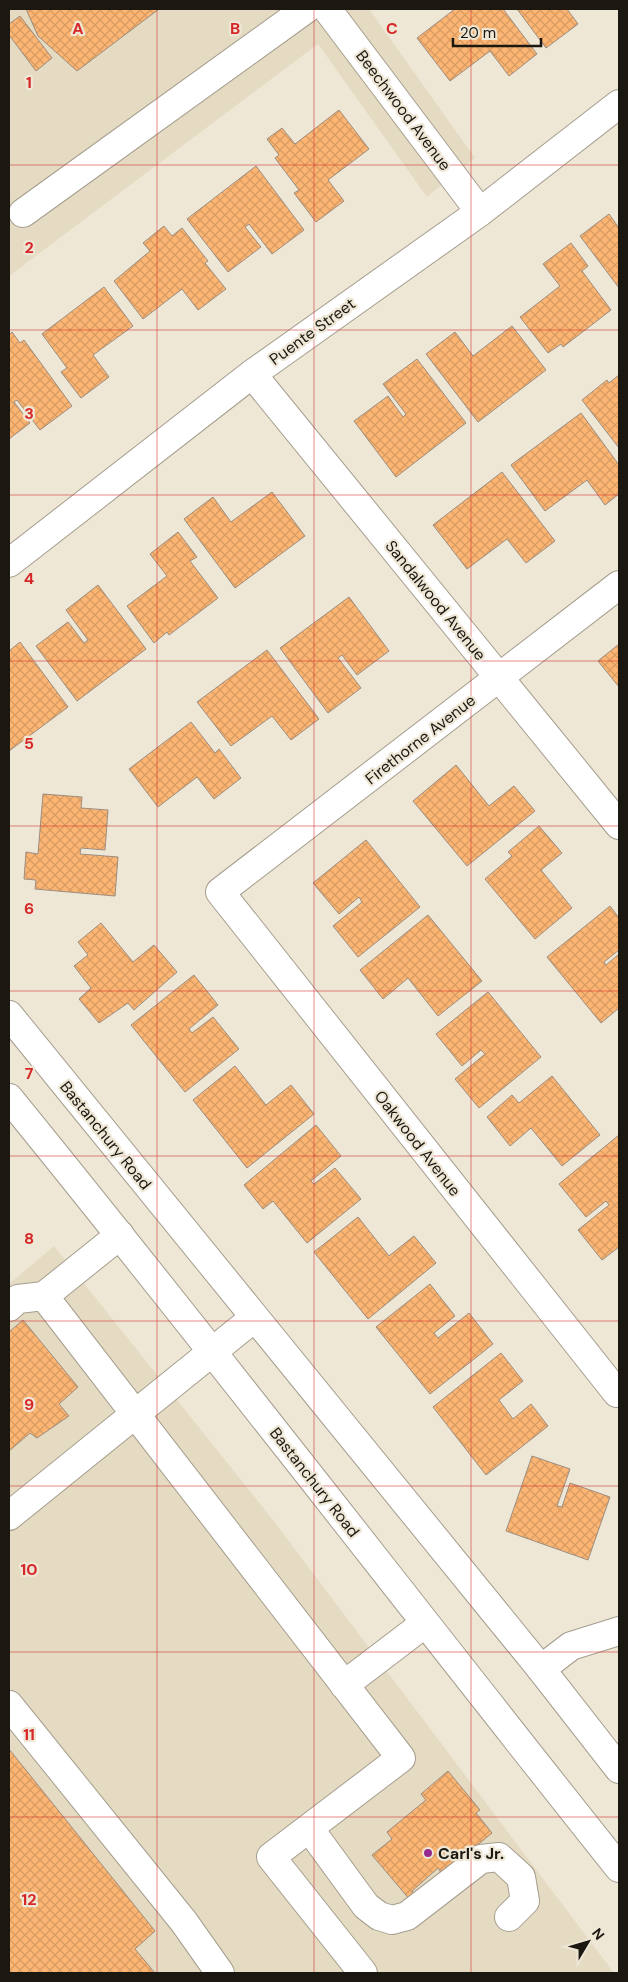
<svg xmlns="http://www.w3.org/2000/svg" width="628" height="1982" font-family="'DM Sans',sans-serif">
<defs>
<pattern id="building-cross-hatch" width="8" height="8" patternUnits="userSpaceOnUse" patternTransform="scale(1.25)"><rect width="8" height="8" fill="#fcb573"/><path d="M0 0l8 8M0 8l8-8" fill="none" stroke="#d79b62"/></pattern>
</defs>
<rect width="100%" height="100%" fill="#efe7d6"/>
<path fill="#e5dac2" d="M9,9h360l106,149 -48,39 -109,-153 -309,232z
M54,1246l219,274 341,453h-605v-689z"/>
<path fill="url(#building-cross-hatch)" stroke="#9b8d80" d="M26,9h133l-82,62 -39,-35z
M455,9h48l34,45 -28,22 -19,-25 -40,30 -33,-43z
M517,9h50l11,15 -32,24z
M20,16l32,42 -16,13 -27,-36v-11z
M339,110l30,39 -41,31 16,21 -28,21 -22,-29 5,-3 -24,-32 4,-3 -12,-16 15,-11 13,16z
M256,166l48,64 -32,24 -23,-30 -4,3 16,20 -33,25 -41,-53z
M609,214l10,14v60l-39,-52z
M164,226l8,10 10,-8 26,33 -3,2 21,26 -28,21 -16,-21 -39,30 -29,-38 36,-30 -7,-8z
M571,243l17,23 -6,5 29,39 -48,37 -2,-3 -13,9 -28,-36 40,-31 -17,-22z
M104,287l29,39 -40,29 16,22 -28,21 -20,-26 6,-4 -25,-34z
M512,326l34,44 -68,52 -52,-68 29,-22 18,24z
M12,332l8,11 4,-3 48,66 -32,24 -23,-30 -3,2 16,21 -21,16v-104z
M417,359l49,64 -70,54 -42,-56 34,-25 15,21 3,-3 -23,-30z
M619,375v73l-37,-48 25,-20 2,3z
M581,413l38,52v29l-14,11 -18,-25 -42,31 -34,-46z
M502,472l53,69 -29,22 -19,-24 -40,30 -34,-44z
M272,492l33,44 -70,52 -51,-69 29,-22 18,25z
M178,532l19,25 -7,4 28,37 -49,37 -2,-3 -13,11 -27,-37 40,-30 -17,-22z
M98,585l48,64 -69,52 -41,-55 32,-24 16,21 4,-3 -22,-30z
M349,597l40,54 -32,24 -15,-20 -4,3 23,30 -33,25 -48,-65z
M20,642l48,65 -59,44v-100z
M619,644v43l-21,-26z
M267,650l52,69 -28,21 -19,-24 -41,30 -34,-44z
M191,722l24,31 4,-4 22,29 -27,21 -17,-22 -39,30 -29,-38z
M456,765l33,41 25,-20 21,25 -68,55 -54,-65z
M43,794l39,3 -1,11 27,2 -3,40 -24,-2 -1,6 38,3 -3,39 -80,-7 1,-9 -12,-1 2,-27 12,2z
M539,826l23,27 -21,17 31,38 -37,31 -50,-60 27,-23 -4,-4z
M366,840l54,67 -62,50 -25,-31 29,-24 -3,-5 -20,17 -26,-31z
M610,906l9,12v32l-15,12 2,3 13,-11v54l-18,15 -54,-66z
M428,915l54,66 -44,35 -30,-38 -25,21 -23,-29z
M101,923l32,39 21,-17 23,27 -43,38 -6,-7 -29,20 -20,-24 12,-11 -17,-22 14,-11 -10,-13z
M194,975l24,30 -29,24 3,4 21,-16 26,32 -54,43 -54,-67z
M488,992l53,65 -62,51 -24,-29 30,-25 -4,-4 -19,16 -26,-32z
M235,1066l31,39 25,-20 23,29 -67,54 -54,-68z
M552,1076l48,59 -38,31 -31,-38 -21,18 -23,-29 25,-22 7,8z
M316,1125l25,31 -30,25 3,3 21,-16 26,31 -54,44 -34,-42 -10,8 -19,-24z
M619,1135v112l-17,13 -24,-30 31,-25 -3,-4 -20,16 -27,-33z
M358,1217l31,39 25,-20 22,27 -68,56 -54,-67z
M430,1284l25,32 -21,17 4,5 31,-25 24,31 -63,50 -54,-67z
M23,1320l55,67 -19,17 10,12 -32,22 -7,-5 -21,18v-119z
M501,1353l22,28 -24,19 14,19 18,-15 17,22 -62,49 -53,-68z
M532,1456l38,13 -13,37 5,1 8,-24 40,14 -22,63 -82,-29z
M9,1749l146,182 -20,18 20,24h-146z
M448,1771l32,39 -4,3 16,20 -50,41 -4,-6 -26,23 9,11 -5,5 -44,-52 20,-16 -5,-7 39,-32 -5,-6z"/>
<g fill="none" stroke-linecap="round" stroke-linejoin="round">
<defs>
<path id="minor" d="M327,9l153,203
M23,213l283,-204
M252,374l367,451
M9,563l243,-189 228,-162 139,-108
M619,585l-399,307 397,501 2,-1
M44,1296l357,462 -130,99 92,116
M9,1307l9,-8 26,-3 76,-61
M9,1516l245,-198
M541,1669l30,-23 48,-15
M344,1685l80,-61
M9,1705l175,217 36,51
M309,1828l57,78 13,10 13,4 15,-4 74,-57 18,-2 22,20 4,24 -16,16"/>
<path id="major" d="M9,1015l532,654 78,100
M9,1098c207,254 406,514 610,770"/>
</defs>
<use href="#minor" stroke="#a59e8e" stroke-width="30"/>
<use href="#major" stroke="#a59e8e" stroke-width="30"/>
<use href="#minor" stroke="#fff" stroke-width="28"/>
<use href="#major" stroke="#fff" stroke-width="28"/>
</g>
<path fill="none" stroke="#d62828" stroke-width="1" stroke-opacity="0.55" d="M157,9v1964M314,9v1964M471,9v1964M9,165h610M9,330h610M9,495h610M9,661h610M9,826h610M9,991h610M9,1156h610M9,1321h610M9,1486h610M9,1652h610M9,1817h610"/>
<circle fill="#942b8e" stroke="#efe7d6" stroke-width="2" cx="428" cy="1853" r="5"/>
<g text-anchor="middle" stroke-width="4.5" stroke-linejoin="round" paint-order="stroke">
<g font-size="16" fill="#1b1812" stroke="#efe7d6">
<text transform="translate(404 110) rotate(53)" y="6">Beechwood Avenue</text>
<text transform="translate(312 331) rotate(-36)" y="6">Puente Street</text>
<text transform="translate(436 600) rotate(51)" y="6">Sandalwood Avenue</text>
<text transform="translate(420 739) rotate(-38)" y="6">Firethorne Avenue</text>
<text transform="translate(106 1135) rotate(51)" y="6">Bastanchury Road</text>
<text transform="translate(418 1143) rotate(52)" y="6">Oakwood Avenue</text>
<text transform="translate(315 1482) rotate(52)" y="6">Bastanchury Road</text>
</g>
<g font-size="16" font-weight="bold" fill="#1b1812" stroke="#efe7d6" text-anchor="start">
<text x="438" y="1859">Carl's Jr.</text>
</g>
</g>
<g font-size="16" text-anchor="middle" font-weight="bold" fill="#d62828" stroke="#efe7d6" stroke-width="4.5" stroke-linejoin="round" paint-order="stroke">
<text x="78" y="34">A</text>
<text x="235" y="34">B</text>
<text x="392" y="34">C</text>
<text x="29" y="88">1</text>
<text x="29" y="253">2</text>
<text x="29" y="419">3</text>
<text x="29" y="584">4</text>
<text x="29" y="749">5</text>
<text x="29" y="914">6</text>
<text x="29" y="1079">7</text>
<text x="29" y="1244">8</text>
<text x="29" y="1410">9</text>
<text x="29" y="1575">10</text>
<text x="29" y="1740">11</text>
<text x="29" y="1905">12</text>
</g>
<rect width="628" height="1982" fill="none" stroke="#1b1812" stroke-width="20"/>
<g transform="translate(588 1942) rotate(52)" stroke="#efe7d6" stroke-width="4" paint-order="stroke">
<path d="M0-4L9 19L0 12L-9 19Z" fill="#1b1812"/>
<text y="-8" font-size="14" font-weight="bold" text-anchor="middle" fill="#1b1812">N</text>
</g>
<path d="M453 38v8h88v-8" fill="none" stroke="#1b1812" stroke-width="2.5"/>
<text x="460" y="38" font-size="15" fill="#1b1812" stroke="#efe7d6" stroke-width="4" paint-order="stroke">20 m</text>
</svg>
